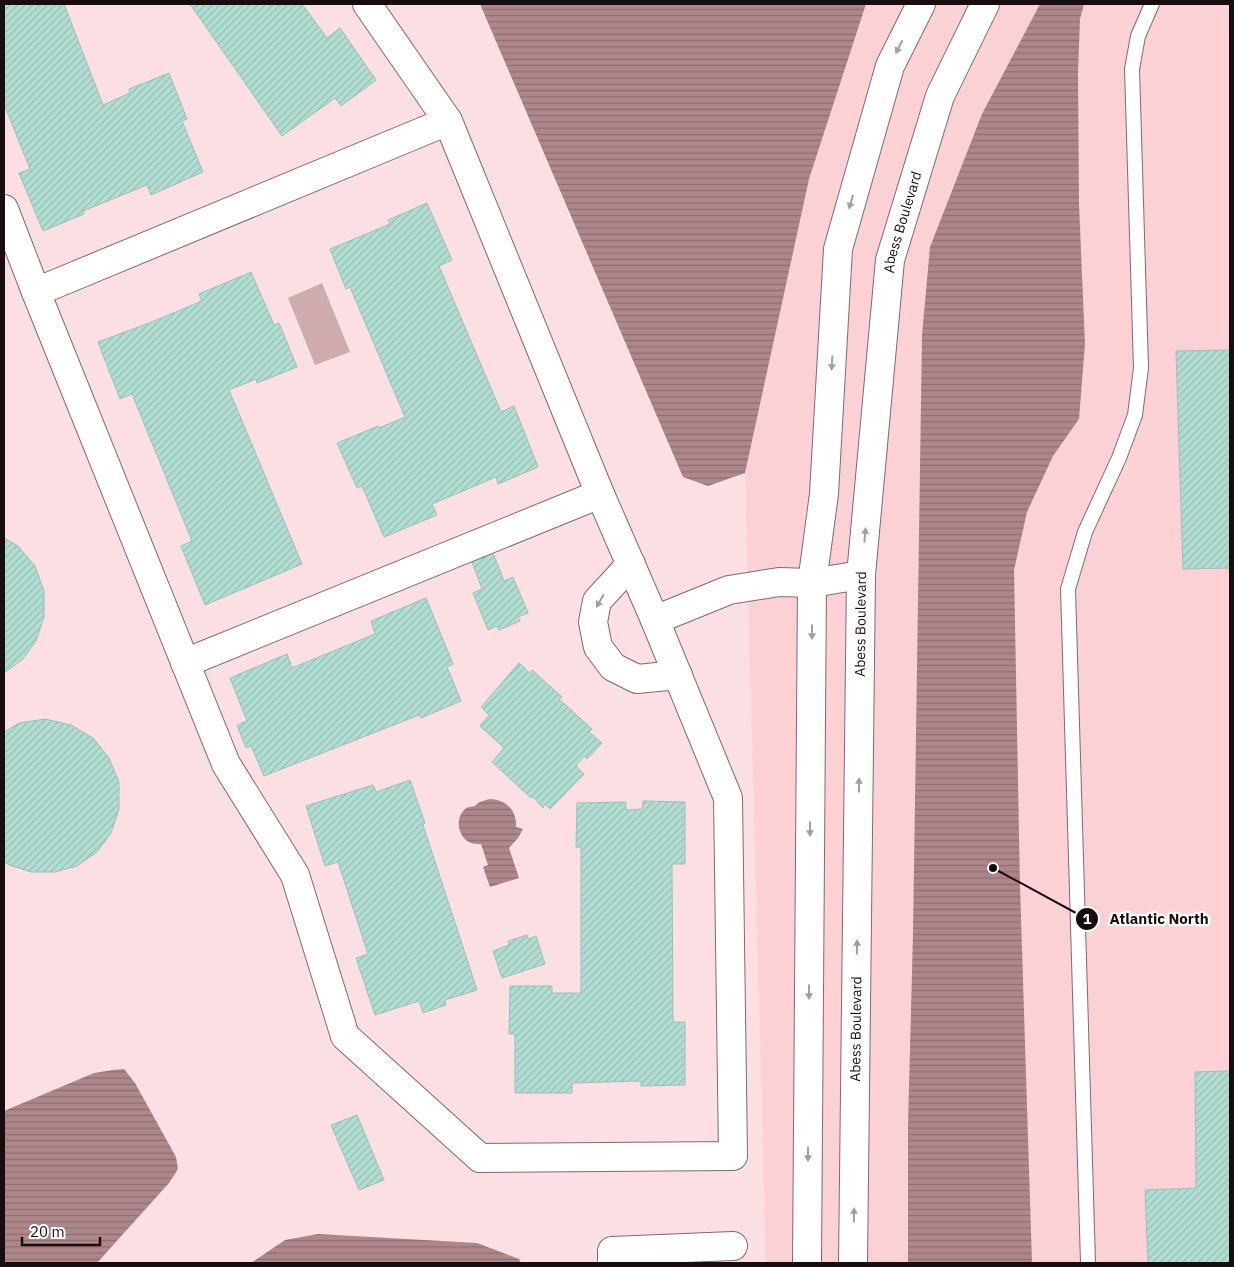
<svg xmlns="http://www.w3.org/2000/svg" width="1234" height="1267" font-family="'IBM Plex Sans',sans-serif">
<defs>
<pattern id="water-rules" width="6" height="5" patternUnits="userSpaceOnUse" patternTransform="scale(1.25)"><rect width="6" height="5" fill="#ae878b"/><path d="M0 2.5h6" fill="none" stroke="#8d6d70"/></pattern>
<pattern id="building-hatch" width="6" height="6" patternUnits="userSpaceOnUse" patternTransform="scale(1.25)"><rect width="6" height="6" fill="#b1ded3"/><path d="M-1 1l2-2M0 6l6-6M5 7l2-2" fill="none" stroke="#98bdb4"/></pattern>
</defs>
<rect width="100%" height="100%" fill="#fbdfe2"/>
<path fill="#fcd1d5" d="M866,4h364v1259h-464l-21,-790 64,-294z"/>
<path fill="#ceabae" d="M322,283l28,69 -35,13 -27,-67z"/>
<path fill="url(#water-rules)" d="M480,4h386l-57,175 -64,294 -37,13 -25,-9z
M1040,4h44l-4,15 -2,54 1,131 6,140 -6,75 -26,37 -26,56 -13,58 6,316 12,377h-124v-138l5,-191 9,-599 8,-88 52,-133z
M490,799c16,1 27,11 26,28l7,2 -5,9 -9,10 10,30 -29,9 -7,-20 5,-2 -7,-21c-4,0 -9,0 -12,-2 -11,-6 -14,-23 -5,-32 4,-4 7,-3 11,-4 1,-1 2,-2 3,-3 3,-2 8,-3 12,-4z
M124,1069l11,14 41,74 2,12 -9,14 -72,80h-93v-152l90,-38 19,-3z
M318,1234l159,9 42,16 2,4h-270l34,-23z"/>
<path fill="url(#building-hatch)" stroke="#9dbfb7" d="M4,4h60l39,101 27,-12 -1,-4 40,-16 18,46 -5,2 21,51 -52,23 -4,-10 -64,26 1,3 -41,17 -24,-58 11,-4 -26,-65z
M190,4h112l25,34 13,-10 36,52 -35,26 -6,-8 -53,38z
M427,203l25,57 -13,6 62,146 13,-6 24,61 -40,17 -2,-7 -64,27 5,11 -53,22 -22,-51 -5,2 -20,-45 41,-17 1,2 26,-11 -55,-130 -4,2 -16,-40 60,-25 -2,-4z
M251,272l23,53 5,-2 18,44 -40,16 -1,-4 -27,11 73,174 -97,41 -24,-59 11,-5 -60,-147 -12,5 -22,-57 51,-19 53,-22 -3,-7z
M1230,350v218l-47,1 -7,-218z
M4,538l14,8 17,20 9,25v26l-8,24 -14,19 -18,13z
M493,553l11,28 9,-4 15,36 -10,4 2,4 -21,9 -2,-4 -9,4 -15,-37 9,-4 -10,-27z
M426,598l27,66 -6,3 14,34 -40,17 -2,-3 -155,61 -13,-30 -5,2 -9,-23 10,-4 -17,-43 57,-24 5,14 83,-34 -4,-13z
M519,663l11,10 2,-3 30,27 -3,2 33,30 -3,3 13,11 -15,16 -3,-3 -8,10 8,8 -34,35 -5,-5 -2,4 -11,-12 -1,2 -39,-36 12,-14 -24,-22 9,-11 -8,-8z
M45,719l26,6 22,13 16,20 10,24v27l-8,24 -14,19 -20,14 -22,6h-24l-22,-7 -5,-4v-129l15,-9z
M410,780l15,43 -2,2 54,165 -32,10 1,5 -23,8 -4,-12 -44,14 -19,-57 12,-4 -30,-92 -13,4 -19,-60 67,-21 3,7z
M643,801l42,1v62h-13l1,158h12v63l-44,1v-5l-69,2v10h-57v-59h-6l1,-48h42v7h29v-146h-5l1,-44 49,-1v8l16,-1z
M527,935l1,4 8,-3 9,28 -43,14 -9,-27 16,-6 -1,-4z
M1230,1071v192h-82l-3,-73 51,-2 -1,-116z
M357,1115l27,65 -25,10 -28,-65z"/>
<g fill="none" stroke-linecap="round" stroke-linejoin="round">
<defs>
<path id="lane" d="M1088,1263l-20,-674 17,-57 34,-74 16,-43 6,-47 -9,-299 6,-33 14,-32"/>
<g id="street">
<path d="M4,209l32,83 190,472 69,111 50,161 135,122 253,-2 -5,-358 -73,-178 -55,-126 -152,-373 -81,-117"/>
<path d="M36,292l412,-171"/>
<path d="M631,564l-34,37 -4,21 5,25 15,20 24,12 41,-4"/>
<path d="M655,620l74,-30 50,-8 33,1 49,-8"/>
<path d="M185,663l415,-169"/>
<path d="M612,1263v-12l121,-5"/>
<path d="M807,1263l5,-680 12,-89 14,-245 52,-183 31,-62"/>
<path id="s1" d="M853,1263l8,-688 29,-315 50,-164 45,-92"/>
</g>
</defs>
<use href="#lane" stroke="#86686b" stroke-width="16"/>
<use href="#street" stroke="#86686b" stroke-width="30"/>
<use href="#lane" stroke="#fff" stroke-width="14"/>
<use href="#street" stroke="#fff" stroke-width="28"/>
</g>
<defs><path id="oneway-solid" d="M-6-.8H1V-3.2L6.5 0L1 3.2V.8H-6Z" transform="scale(1.25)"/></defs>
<g fill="#a39e9f">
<use href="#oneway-solid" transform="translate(899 47) rotate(117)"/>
<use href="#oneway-solid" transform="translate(851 202) rotate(106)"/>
<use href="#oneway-solid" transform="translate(832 363) rotate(93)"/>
<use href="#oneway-solid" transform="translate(865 535) rotate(-85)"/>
<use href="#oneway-solid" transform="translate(600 601) rotate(120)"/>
<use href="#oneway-solid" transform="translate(812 632) rotate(90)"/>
<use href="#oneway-solid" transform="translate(859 785) rotate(-89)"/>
<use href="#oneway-solid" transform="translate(810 829) rotate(90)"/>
<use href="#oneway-solid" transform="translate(857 947) rotate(-89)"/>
<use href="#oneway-solid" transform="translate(809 992) rotate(90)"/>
<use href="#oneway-solid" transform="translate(808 1154) rotate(90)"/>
<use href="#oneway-solid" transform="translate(854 1215) rotate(-89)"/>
</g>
<g text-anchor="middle" stroke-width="4.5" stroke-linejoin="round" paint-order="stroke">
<g font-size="14" fill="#180d0e" stroke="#fff">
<text dy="5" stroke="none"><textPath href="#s1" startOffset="1044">Abess Boulevard</textPath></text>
<text dy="5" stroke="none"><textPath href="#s1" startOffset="639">Abess Boulevard</textPath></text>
<text dy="5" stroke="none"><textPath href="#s1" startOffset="234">Abess Boulevard</textPath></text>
</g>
</g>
<path fill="none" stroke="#180d0e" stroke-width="2" d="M993 868L1087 919"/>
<g fill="#180d0e" stroke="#fff" stroke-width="2">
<circle cx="993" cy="868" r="5"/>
<circle cx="1087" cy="919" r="12"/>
</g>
<g font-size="15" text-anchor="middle" font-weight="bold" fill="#fff">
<text x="1087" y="924">1</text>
</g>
<g font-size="15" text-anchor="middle" font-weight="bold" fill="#180d0e" stroke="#fff" stroke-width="4.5" stroke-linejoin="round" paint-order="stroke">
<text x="1159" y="924">Atlantic North</text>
</g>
<rect width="1234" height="1267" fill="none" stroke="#180d0e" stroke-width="10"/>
<path d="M22 1237v8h78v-8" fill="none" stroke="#180d0e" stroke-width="2.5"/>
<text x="30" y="1237" font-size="15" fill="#180d0e" stroke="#ffffff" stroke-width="4" paint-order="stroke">20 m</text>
</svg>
